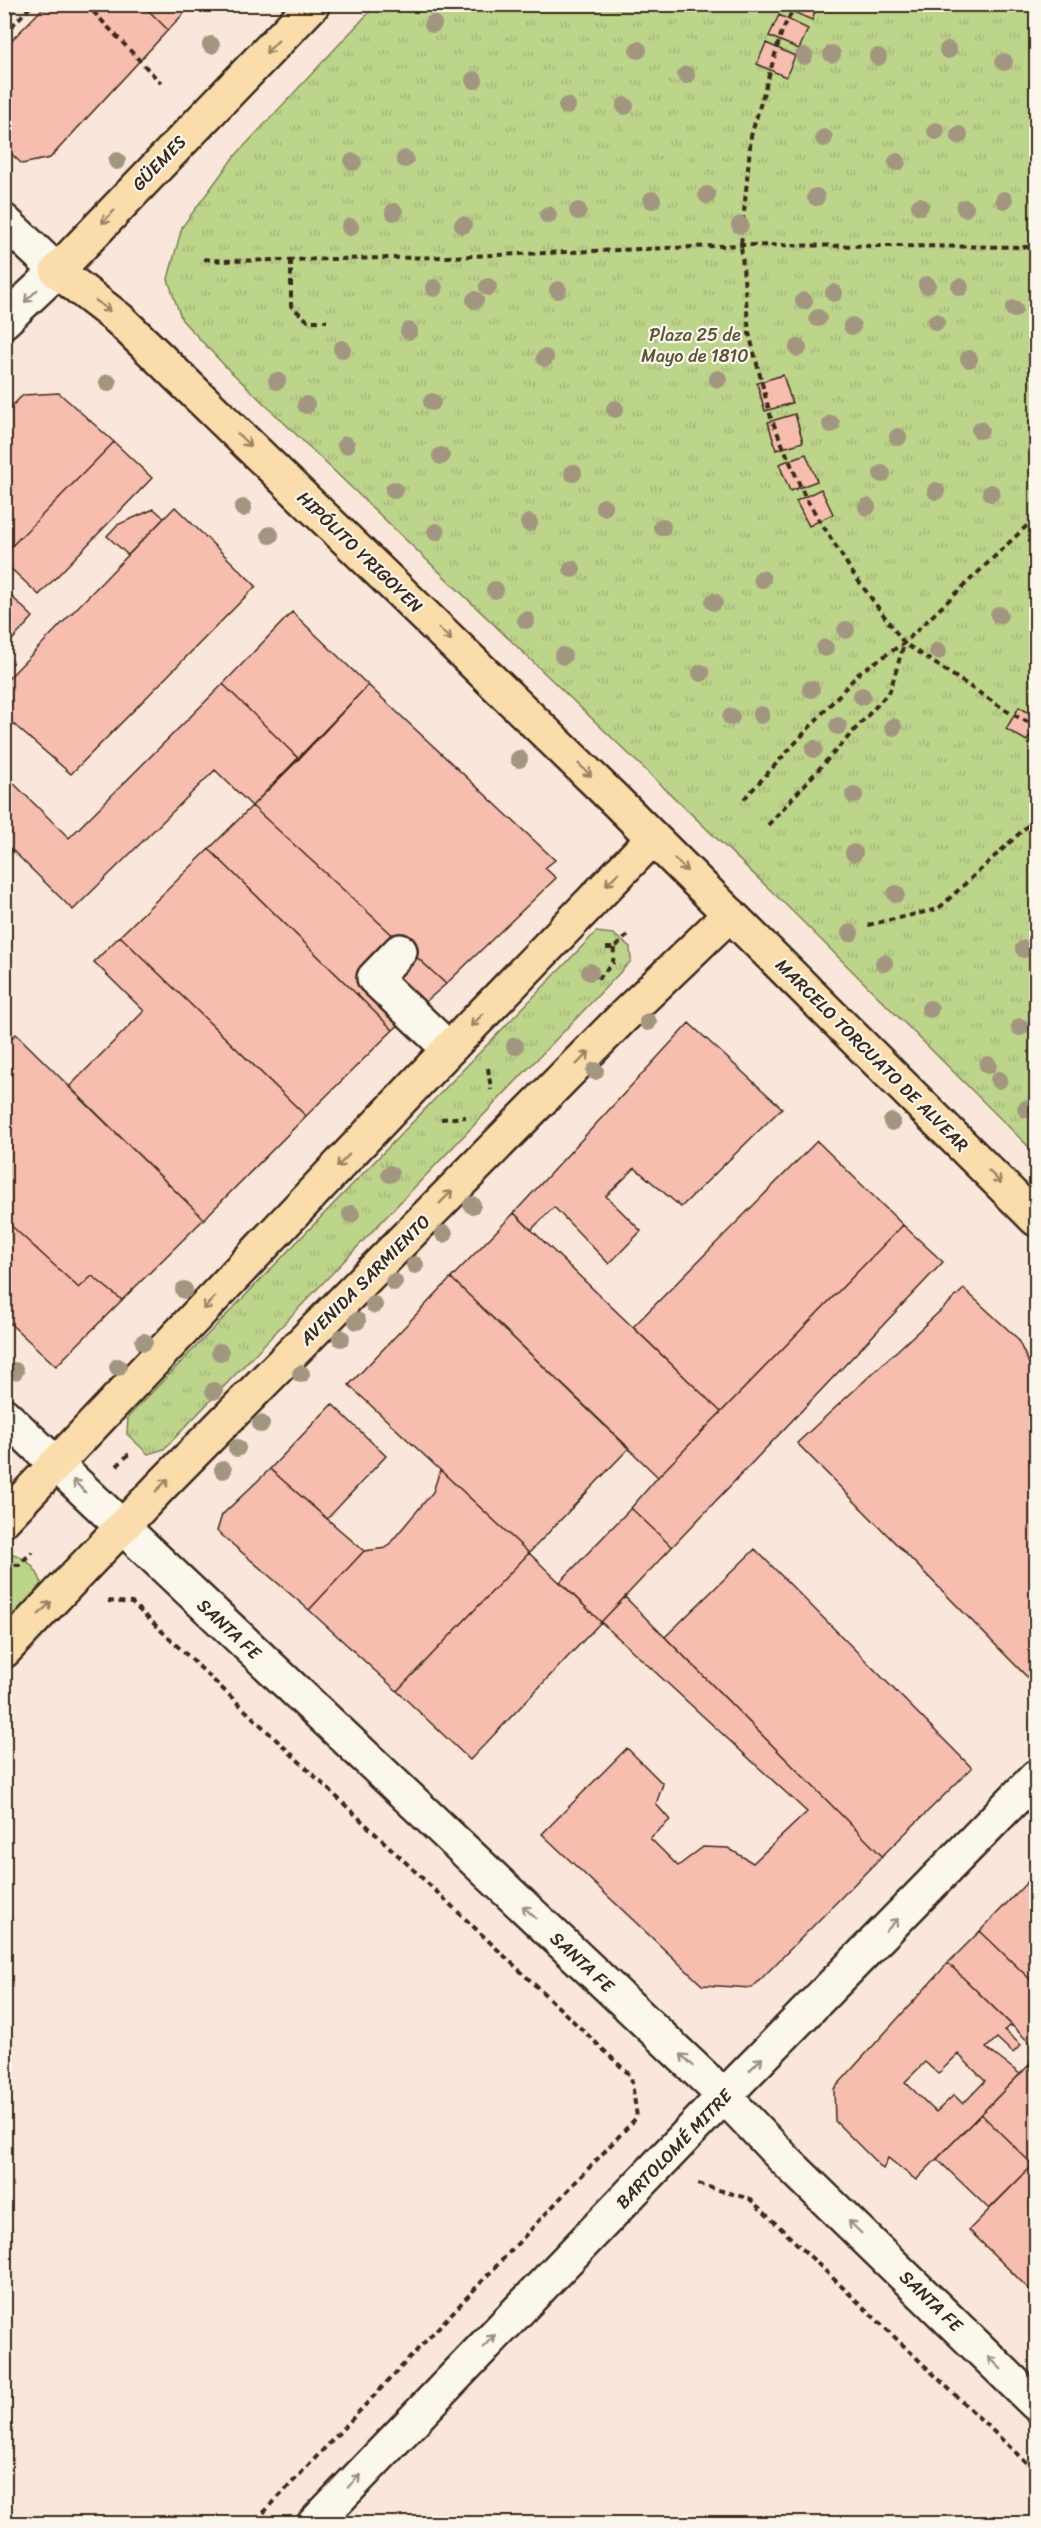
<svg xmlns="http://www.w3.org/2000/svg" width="1041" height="2528" font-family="Sriracha,sans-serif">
<defs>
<pattern id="park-tufts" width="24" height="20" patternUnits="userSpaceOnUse" patternTransform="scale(1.5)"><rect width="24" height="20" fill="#bdd48b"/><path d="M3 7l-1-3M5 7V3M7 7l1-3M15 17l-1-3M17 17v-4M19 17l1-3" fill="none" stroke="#a3b678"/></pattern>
</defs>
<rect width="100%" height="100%" fill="#fae6da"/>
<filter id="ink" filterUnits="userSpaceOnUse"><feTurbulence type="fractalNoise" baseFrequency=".0167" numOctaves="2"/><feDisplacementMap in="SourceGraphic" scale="12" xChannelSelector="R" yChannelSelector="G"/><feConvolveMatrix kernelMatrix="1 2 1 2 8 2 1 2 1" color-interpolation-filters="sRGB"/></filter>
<g filter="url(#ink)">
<path fill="#bdd48b" stroke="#7c7f54" stroke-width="1.5" d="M5,1552c18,3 31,14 37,32l-37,39z"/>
<path fill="url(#park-tufts)" stroke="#7c7f54" stroke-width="1.5" d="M376,5h660v1149l-249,-248 -561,-539 -44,-47 -9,-25 -5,-16 14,-52 51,-69z
M596,932l17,2 17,13 1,14 -467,488 -16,5 -21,-20 1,-17z"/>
<path fill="#f7bdaf" stroke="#3b2a1e" stroke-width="1.5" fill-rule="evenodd" d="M4,4h16l-16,16z
M47,4h95l26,26 -118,128 -28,6 -18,-17v-99z
M142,4h51l-25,26z
M783,4h35l-6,16 -30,-13z
M779,15l29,14 -9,20 -30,-13z
M766,43l29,13 -9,21 -29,-13z
M783,375l9,28 -27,8 -8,-28z
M59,393l55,49 -110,112v-140l19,-19z
M795,414l8,28 -27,8 -8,-28z
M114,442l38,36 -113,117 -35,-33v-8z
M806,454l11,27 -27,10 -11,-27z
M821,489l12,25 -24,12 -13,-25z
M175,507l81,79 -185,188 -67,-58v-33z
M154,509l10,9 -36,37 -21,-19 10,-11z
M4,589l29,28 -29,32z
M292,612l76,73 -69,74 -76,-75z
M223,684l76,75 -47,47 -37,-36 -142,140 -69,-68v-68l65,64z
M368,685l187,175 -10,8 11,10 -110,106 -194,-178z
M1019,707l17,10v9l-9,15 -21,-12z
M252,806l194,178 -53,46 -184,-181z
M209,849l184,181 -87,86 -186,-180z
M120,936l186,180 -102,103 -135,-132 75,-76 -50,-49z
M689,1023l93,85 -101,99 -46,-39 -29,28 35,35 -32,33 -55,-57 -23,23 -17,-17z
M16,1034l188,185 -82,81 -30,-24 -13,12 -75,-69v-174z
M817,1141l86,84 -182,187 -88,-85z
M514,1213l207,199 -63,65 -207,-199z
M4,1219l75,69 13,-12 30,24 -66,66 -52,-48z
M903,1225l40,37 -271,285 -41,-39 27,-31z
M451,1278l178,170 -100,105 -180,-168z
M964,1289l53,49 19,40v299l-5,4 -234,-238z
M332,1404l54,52 -59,63 -57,-50z
M270,1469l94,82 -55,59 -92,-79 5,-16z
M440,1470l89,83 -132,138 -88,-81 55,-59 22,-3 47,-56z
M631,1508l41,39 -71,75 -41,-40z
M755,1549l217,219 -90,88 -217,-219z
M529,1553l72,69 -131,138 -73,-69z
M625,1597l257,259 -130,132 -50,-3 -160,-151 85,-86 36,36 -7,20 14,16 -20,18 28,28 25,-19 25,1 25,15 54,-51 -206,-190z
M1036,1873v112l-56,-54z
M980,1931l56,54v64l-88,-86z
M948,1963l64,62 -8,5 17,15 -8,8 -16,-15 -11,10 34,26 -104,106 -28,-22 -5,11 -48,-48 -1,-32zM958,2054l27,27 -22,23 -9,-9 -18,17 -31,-30 20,-20 13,12z
M1036,2057v18l-8,-9z
M1028,2066l8,9v93l-55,-54z
M981,2114l52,51 -44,44 -52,-50z
M1033,2165l3,3v124l-2,2 -65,-64z"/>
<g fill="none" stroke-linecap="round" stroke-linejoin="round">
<defs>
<path id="minor" d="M4,221l53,50 -53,50
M400,951l-26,27 75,71
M4,1415l720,681 62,65 250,243
M314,2524l410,-428 312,-319"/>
<path id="major" d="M313,4l-256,267 62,48 496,481 421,419
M4,1519l445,-470 204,-211
M4,1651l157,-165 463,-470 106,-102"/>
</defs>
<use href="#minor" stroke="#3b2a1e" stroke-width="38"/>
<use href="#major" stroke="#3b2a1e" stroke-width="38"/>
<path stroke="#3b2a1e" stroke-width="4" stroke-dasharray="6 4.5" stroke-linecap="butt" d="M86,4l75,79
M796,4l-14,27 -31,105 -10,109 8,88 22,85 34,79 47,75 52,71 106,70 26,13
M4,34l29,-30
M204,259l19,2 224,-4 294,-12 295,2
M291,260v46l17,15h19
M744,799l116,-127 44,-29 132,-126
M768,825l122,-134 14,-47
M868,925l70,-16 98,-91
M606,948h8l15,-14
M598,979l15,-16 1,-15
M488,1068l3,22
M441,1119l25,-2
M117,1466l11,-11 4,-1
M4,1564l15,1 13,-13
M108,1601l24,2 499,473 6,41 -384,407
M698,2184l52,15 286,273"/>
<use href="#minor" stroke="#fbf7ec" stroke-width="33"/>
<use href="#major" stroke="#fbddab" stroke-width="33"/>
</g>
<g fill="#a39681">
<circle cx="433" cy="24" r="9"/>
<circle cx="211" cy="45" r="9"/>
<circle cx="638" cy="50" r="9"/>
<circle cx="948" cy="50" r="9"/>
<circle cx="832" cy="54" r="9"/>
<circle cx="804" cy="56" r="9"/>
<circle cx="878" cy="57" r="9"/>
<circle cx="1004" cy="62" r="9"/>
<circle cx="686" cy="75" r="9"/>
<circle cx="474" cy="80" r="9"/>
<circle cx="567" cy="106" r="9"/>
<circle cx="625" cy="106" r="9"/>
<circle cx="936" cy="131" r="9"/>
<circle cx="959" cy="135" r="9"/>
<circle cx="824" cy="138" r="9"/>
<circle cx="405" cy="159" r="9"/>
<circle cx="117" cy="161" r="9"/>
<circle cx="353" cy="162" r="9"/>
<circle cx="897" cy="162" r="9"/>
<circle cx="707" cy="195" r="9"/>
<circle cx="816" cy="197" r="9"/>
<circle cx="652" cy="200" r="9"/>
<circle cx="1004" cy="200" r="9"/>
<circle cx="920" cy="206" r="9"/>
<circle cx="965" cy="208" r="9"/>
<circle cx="578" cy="211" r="9"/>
<circle cx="394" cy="212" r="9"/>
<circle cx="548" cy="215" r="9"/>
<circle cx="463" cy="225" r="9"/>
<circle cx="740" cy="225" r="9"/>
<circle cx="350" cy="227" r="9"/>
<circle cx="927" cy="285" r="9"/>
<circle cx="488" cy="287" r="9"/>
<circle cx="960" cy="287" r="9"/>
<circle cx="434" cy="288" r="9"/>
<circle cx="558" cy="290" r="9"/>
<circle cx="834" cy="293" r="9"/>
<circle cx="475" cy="300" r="9"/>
<circle cx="804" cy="301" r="9"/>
<circle cx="1014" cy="309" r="9"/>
<circle cx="818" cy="318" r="9"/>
<circle cx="936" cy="322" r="9"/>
<circle cx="852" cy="326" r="9"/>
<circle cx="409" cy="331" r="9"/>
<circle cx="798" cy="348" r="9"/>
<circle cx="342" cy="349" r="9"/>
<circle cx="545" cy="358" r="9"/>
<circle cx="969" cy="359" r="9"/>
<circle cx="718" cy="379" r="9"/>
<circle cx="277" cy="381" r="9"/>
<circle cx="108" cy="383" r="9"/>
<circle cx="432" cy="402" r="9"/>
<circle cx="306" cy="405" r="9"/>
<circle cx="615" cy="409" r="9"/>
<circle cx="831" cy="424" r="9"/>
<circle cx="980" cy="430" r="9"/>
<circle cx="898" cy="437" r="9"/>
<circle cx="346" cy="445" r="9"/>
<circle cx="441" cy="456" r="9"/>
<circle cx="573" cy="473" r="9"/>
<circle cx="882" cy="474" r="9"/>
<circle cx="394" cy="490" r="9"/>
<circle cx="936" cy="491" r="9"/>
<circle cx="991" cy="493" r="9"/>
<circle cx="604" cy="507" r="9"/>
<circle cx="867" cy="507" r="9"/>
<circle cx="243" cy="508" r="9"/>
<circle cx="529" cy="523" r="9"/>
<circle cx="662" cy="527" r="9"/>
<circle cx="436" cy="532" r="9"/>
<circle cx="270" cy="535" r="9"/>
<circle cx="572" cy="569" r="9"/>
<circle cx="762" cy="579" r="9"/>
<circle cx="495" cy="590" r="9"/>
<circle cx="714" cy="602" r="9"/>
<circle cx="999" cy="615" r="9"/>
<circle cx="526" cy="620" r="9"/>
<circle cx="846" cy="630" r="9"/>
<circle cx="825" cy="648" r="9"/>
<circle cx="938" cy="651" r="9"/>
<circle cx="563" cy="656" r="9"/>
<circle cx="701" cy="673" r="9"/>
<circle cx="811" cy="689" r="9"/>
<circle cx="862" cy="696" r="9"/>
<circle cx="761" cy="715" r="9"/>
<circle cx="731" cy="717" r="9"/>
<circle cx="838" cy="726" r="9"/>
<circle cx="893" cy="727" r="9"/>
<circle cx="814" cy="749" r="9"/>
<circle cx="519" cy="759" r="9"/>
<circle cx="854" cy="795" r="9"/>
<circle cx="854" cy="853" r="9"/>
<circle cx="896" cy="894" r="9"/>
<circle cx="850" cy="933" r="9"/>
<circle cx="1024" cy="949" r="9"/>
<circle cx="884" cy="963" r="9"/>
<circle cx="590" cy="972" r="9"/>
<circle cx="930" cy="1009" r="9"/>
<circle cx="648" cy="1022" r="9"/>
<circle cx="1020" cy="1027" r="9"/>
<circle cx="515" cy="1046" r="9"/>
<circle cx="988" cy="1065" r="9"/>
<circle cx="595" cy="1071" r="9"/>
<circle cx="999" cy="1080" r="9"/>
<circle cx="1026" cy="1109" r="9"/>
<circle cx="892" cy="1122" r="9"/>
<circle cx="390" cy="1174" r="9"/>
<circle cx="472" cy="1205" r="9"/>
<circle cx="351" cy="1214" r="9"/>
<circle cx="444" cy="1234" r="9"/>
<circle cx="415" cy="1265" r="9"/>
<circle cx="394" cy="1282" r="9"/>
<circle cx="184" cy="1290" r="9"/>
<circle cx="374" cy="1305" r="9"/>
<circle cx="357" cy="1321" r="9"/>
<circle cx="341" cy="1338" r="9"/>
<circle cx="144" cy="1342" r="9"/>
<circle cx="220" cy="1352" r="9"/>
<circle cx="118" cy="1367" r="9"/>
<circle cx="15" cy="1371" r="9"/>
<circle cx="301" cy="1374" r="9"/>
<circle cx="214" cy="1391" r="9"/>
<circle cx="261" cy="1424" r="9"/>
<circle cx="237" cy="1448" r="9"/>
<circle cx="223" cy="1470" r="9"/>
</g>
<defs><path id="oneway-shaft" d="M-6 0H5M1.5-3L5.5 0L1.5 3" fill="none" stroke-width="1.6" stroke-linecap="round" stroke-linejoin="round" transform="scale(1.5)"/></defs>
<g stroke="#9b8464">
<use href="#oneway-shaft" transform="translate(272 47) rotate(134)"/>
<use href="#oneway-shaft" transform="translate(108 217) rotate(134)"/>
<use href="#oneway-shaft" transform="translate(103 306) rotate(38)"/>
<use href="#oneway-shaft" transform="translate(244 440) rotate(44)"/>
<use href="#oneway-shaft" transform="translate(445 634) rotate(44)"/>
<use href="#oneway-shaft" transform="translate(585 770) rotate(44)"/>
<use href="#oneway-shaft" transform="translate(681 865) rotate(45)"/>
<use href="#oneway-shaft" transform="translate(612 879) rotate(135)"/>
<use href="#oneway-shaft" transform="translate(477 1020) rotate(134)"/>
<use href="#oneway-shaft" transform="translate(583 1058) rotate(-45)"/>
<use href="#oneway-shaft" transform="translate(343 1161) rotate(134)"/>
<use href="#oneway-shaft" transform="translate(995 1177) rotate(45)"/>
<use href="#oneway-shaft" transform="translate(446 1197) rotate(-45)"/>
<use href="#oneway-shaft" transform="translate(209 1303) rotate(134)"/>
<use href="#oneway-shaft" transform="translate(162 1485) rotate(-46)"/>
<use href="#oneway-shaft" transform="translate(45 1608) rotate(-46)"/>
</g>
<g stroke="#9b9085">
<use href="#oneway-shaft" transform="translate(31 296) rotate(136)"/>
<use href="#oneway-shaft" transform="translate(79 1486) rotate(-135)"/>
<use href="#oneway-shaft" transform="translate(529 1912) rotate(-137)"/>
<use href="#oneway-shaft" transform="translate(892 1925) rotate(-46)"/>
<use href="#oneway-shaft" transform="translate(687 2060) rotate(-137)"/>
<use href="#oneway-shaft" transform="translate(756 2064) rotate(-45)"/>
<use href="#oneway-shaft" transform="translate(855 2227) rotate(-136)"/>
<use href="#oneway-shaft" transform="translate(489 2341) rotate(-46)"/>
<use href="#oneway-shaft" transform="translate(995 2363) rotate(-136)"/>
<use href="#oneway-shaft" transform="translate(354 2481) rotate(-46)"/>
</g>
</g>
<g text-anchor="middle" stroke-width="4.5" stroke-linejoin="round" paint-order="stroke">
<g font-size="18" fill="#3b2a1e" stroke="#fbf7ec">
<text transform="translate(159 163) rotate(-46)" y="6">GÜEMES</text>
<text transform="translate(360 552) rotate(44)" y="6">HIPÓLITO YRIGOYEN</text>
<text transform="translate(872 1055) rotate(45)" y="6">MARCELO TORCUATO DE ALVEAR</text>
<text transform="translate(365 1280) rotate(-45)" y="6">AVENIDA SARMIENTO</text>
<text transform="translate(229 1629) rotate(43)" y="6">SANTA FE</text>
<text transform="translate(582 1962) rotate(43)" y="6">SANTA FE</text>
<text transform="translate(674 2149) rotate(-46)" y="6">BARTOLOMÉ MITRE</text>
<text transform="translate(931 2301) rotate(44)" y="6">SANTA FE</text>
</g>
<g font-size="18" fill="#5c5439" stroke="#fbf7ec">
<text x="695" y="341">Plaza 25 de<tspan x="695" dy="21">Mayo de 1810</tspan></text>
</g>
</g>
<rect width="1041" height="2528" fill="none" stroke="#fbf7ec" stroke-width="24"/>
<rect x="12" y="12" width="1017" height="2504" fill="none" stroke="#3b2a1e" stroke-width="2" filter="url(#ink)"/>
</svg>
